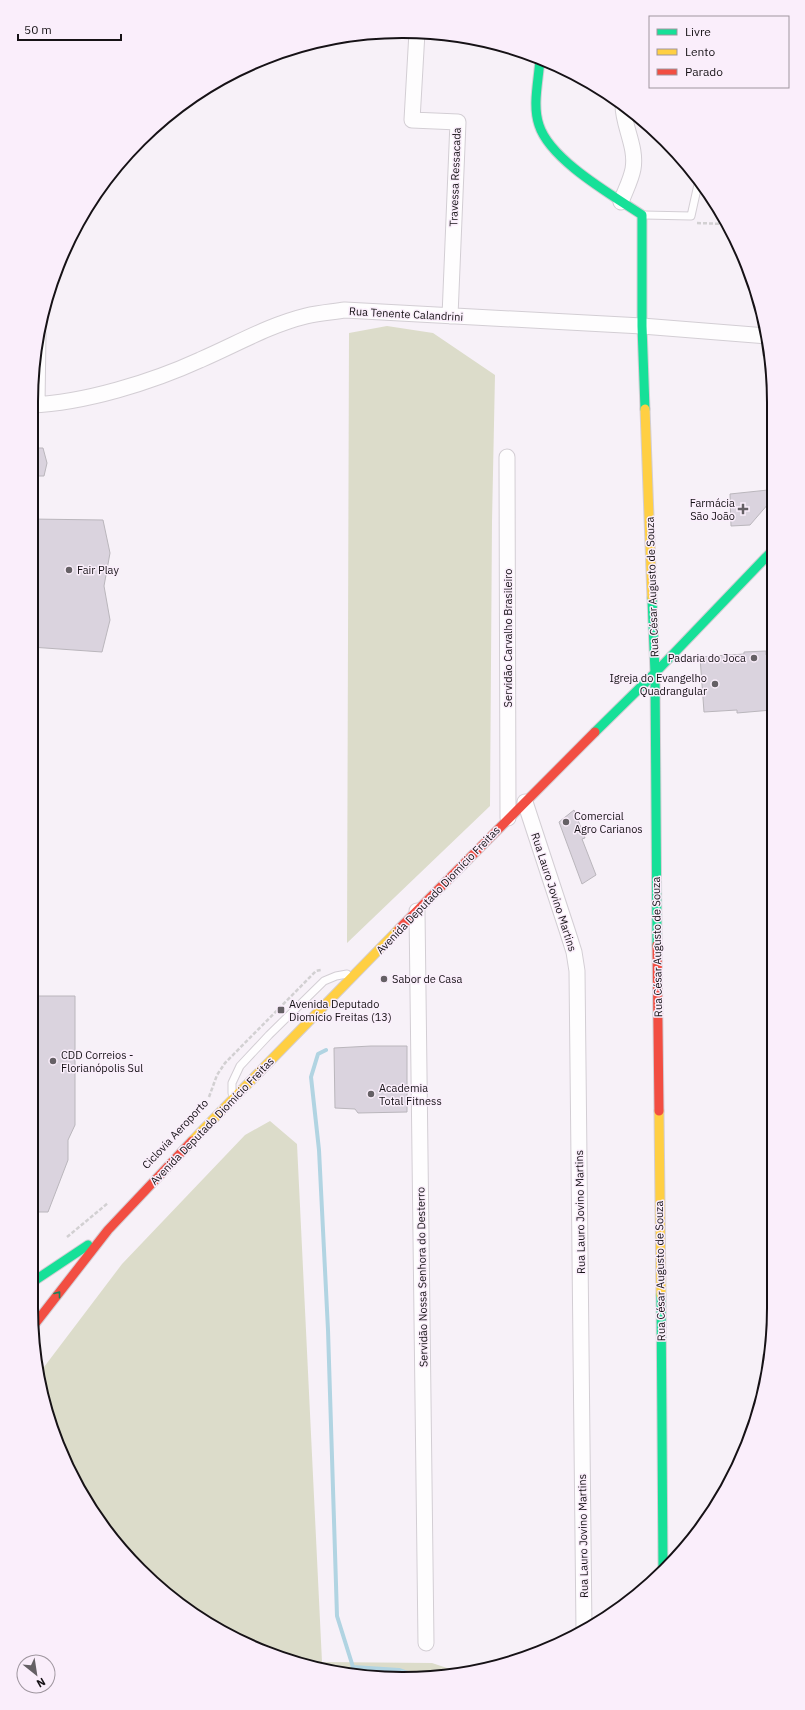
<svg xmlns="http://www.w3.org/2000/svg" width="805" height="1710" font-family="'IBM Plex Sans',sans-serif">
<rect width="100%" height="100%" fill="#f7f1f8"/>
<path fill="#dcdcca" d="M387,326l46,7 62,42 -3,147 -2,284 -143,137 2,-610z
M270,1121l27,23 25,518 110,1 30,10 -11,3 -121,-4 -113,-43 -94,-77 -42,-59 -30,-66 -10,-56 81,-107 123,-129z"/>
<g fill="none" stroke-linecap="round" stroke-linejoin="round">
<path stroke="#b1d4e2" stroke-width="4" d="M326,1050l-8,4 -7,23 8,73 9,180 9,286 16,51 46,3 14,5"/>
</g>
<path fill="#dad3de" stroke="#bab6bc" d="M31,448h12l4,15 -3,13h-13z
M768,490l1,13 -19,22 -19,1 -1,-32z
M31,519l72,1 7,33 -6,33 6,34 -8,32 -71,-5z
M766,651v4h2l-1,7 5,-1v49l-35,3v-3l-33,2 -4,-55 44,-3v-2z
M574,810l11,28 -3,1 14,36 -14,9 -23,-62z
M31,996h44v129l-7,15v20l-20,52h-17z
M371,1046h36v66l-49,1 -3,-4 -20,-1 -1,-60z"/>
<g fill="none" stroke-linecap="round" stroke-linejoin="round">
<defs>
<path id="lane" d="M644,215l47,1 8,-36
M232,1093v-10l8,-17 29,-31 55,-54 12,-5 11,-2"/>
<path id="street" d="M417,32l-5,88 46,2 -8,194
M621,202c4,-11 10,-22 12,-33 4,-22 -10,-43 -10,-64
M31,405c53,-2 121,-23 169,-45 35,-15 69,-35 106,-44 13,-3 26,-4 39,-6l297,16 124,10
M37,405l1,-71
M507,457l1,361
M525,802l43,131 6,19 3,19 7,660
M417,911l9,732"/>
<path id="fast" d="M540,58c-1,21 -8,47 -1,67 11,35 73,70 103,90v111l3,83
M652,598l3,75 2,272
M595,732l60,-59 116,-121
M31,1283l57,-38
M661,1295l2,273"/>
<path id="slow" d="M645,409l7,189
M659,1111l2,184
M192,1141l207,-212"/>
<path id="jam" d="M399,929l196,-197
M657,945l2,166
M34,1325l74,-95 84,-89"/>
</defs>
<use href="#lane" stroke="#d3ced4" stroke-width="9"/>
<use href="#street" stroke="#d3ced4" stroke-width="17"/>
<use href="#fast" stroke="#d3ced4" stroke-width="11"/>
<use href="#slow" stroke="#d3ced4" stroke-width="11"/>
<use href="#jam" stroke="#d3ced4" stroke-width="11"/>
<path stroke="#d2d0d2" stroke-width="2.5" stroke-dasharray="4 2" stroke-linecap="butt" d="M697,223l28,1
M209,1097l8,-22 8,-12 91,-92 5,-1
M67,1237l41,-34"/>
<use href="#lane" stroke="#fefdfe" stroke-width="7"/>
<use href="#street" stroke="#fefdfe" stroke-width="15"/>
<use href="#fast" stroke="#16e098" stroke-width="9"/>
<use href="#slow" stroke="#ffcf43" stroke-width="9"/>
<use href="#jam" stroke="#f24e42" stroke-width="9"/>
</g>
<defs><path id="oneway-chevron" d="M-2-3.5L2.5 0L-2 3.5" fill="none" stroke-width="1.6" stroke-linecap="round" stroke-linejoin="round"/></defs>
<use stroke="#16835e" href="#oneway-chevron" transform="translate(58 1294) rotate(-52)"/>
<g fill="#656065" stroke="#faeefb" stroke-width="1.5">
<path d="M741 503h4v4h4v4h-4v4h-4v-4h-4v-4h4z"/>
<circle cx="69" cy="570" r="4"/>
<circle cx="754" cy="658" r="4"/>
<circle cx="715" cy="684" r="4"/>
<circle cx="566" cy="822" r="4"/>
<circle cx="384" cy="979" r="4"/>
<rect x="277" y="1006" width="8" height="8" rx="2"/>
<circle cx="53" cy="1061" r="4"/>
<circle cx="371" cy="1094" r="4"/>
</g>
<g text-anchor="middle" stroke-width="3" stroke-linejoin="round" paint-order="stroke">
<g font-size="11" fill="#161216" stroke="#faeefb">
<text transform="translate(455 177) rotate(-88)" y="4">Travessa Ressacada</text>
<text transform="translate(406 314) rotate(3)" y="4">Rua Tenente Calandrini</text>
<text transform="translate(652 587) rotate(-92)" y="4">Rua César Augusto de Souza</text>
<text transform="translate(508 638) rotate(-90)" y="4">Servidão Carvalho Brasileiro</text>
<text transform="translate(438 890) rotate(-46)" y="4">Avenida Deputado Diomício Freitas</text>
<text transform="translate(554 892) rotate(72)" y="4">Rua Lauro Jovino Martins</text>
<text transform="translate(657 947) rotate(-91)" y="4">Rua César Augusto de Souza</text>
<text transform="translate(212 1121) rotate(-46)" y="4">Avenida Deputado Diomício Freitas</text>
<text transform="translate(175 1134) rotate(-47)" y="4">Ciclovia Aeroporto</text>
<text transform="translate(580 1212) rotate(-91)" y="4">Rua Lauro Jovino Martins</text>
<text transform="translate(660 1271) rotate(-91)" y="4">Rua César Augusto de Souza</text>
<text transform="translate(422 1277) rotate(-91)" y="4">Servidão Nossa Senhora do Desterro</text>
<text transform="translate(583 1536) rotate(-91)" y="4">Rua Lauro Jovino Martins</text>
</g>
<g font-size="11" fill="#161216" stroke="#faeefb" text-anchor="start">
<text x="735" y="507" text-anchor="end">Farmácia<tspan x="735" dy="13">São João</tspan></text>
<text x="77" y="574">Fair Play</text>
<text x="746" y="662" text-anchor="end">Padaria do Joca</text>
<text x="707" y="682" text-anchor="end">Igreja do Evangelho<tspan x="707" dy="13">Quadrangular</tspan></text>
<text x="574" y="820">Comercial<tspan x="574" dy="13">Agro Carianos</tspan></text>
<text x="392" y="983">Sabor de Casa</text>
<text x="289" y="1008">Avenida Deputado<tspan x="289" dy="13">Diomício Freitas (13)</tspan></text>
<text x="61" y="1059">CDD Correios -<tspan x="61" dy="13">Florianópolis Sul</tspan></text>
<text x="379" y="1092">Academia<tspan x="379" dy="13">Total Fitness</tspan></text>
</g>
</g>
<path d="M0 0H805V1710H0ZM402 38H403A364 364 0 0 1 767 402V1308A364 364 0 0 1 403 1672H402A364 364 0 0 1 38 1308V402A364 364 0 0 1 402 38Z" fill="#faeefb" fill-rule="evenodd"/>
<path fill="none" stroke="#161216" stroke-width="2" d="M402 38H403A364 364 0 0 1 767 402V1308A364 364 0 0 1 403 1672H402A364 364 0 0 1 38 1308V402A364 364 0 0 1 402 38Z"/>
<rect x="649" y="16" width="140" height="72" fill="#faeefb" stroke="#9f969f"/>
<rect x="657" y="29" width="20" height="6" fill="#16e098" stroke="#9f969f"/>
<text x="685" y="36" font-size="12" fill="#161216">Livre</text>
<rect x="657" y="49" width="20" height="6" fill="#ffcf43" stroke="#9f969f"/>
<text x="685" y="56" font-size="12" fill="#161216">Lento</text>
<rect x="657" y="69" width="20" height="6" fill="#f24e42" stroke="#9f969f"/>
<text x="685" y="76" font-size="12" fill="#161216">Parado</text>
<g transform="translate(36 1674) rotate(150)"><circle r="19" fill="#faeefb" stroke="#9f969f"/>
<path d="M0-3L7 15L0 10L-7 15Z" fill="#656065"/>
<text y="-6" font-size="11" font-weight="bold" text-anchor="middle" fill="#161216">N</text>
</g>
<path d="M18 34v6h103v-6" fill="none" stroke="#161216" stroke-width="2"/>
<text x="24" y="34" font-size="12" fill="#161216" stroke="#faeefb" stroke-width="3" paint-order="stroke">50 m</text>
</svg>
